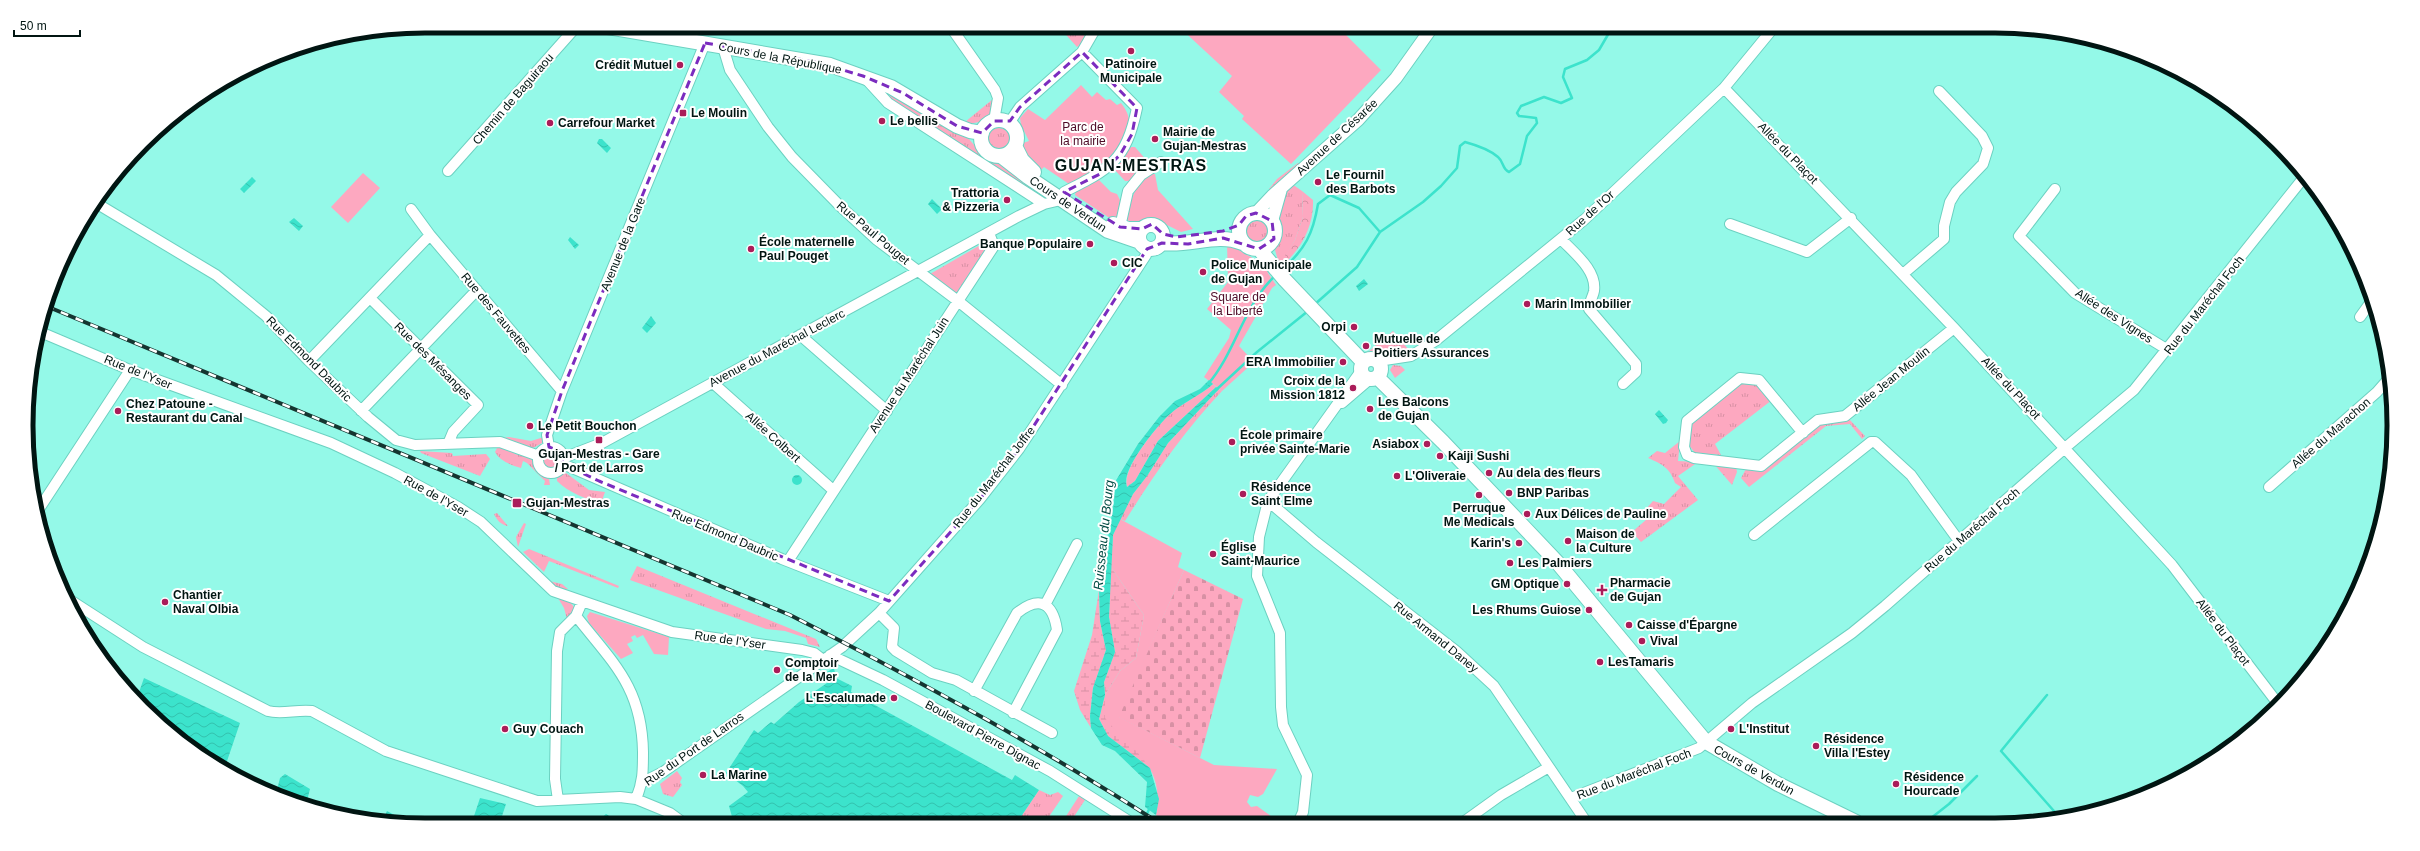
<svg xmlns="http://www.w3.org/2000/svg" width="2420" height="851" font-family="Arial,sans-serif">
<defs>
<pattern id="grass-tufts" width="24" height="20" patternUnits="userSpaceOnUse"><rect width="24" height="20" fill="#fda8c0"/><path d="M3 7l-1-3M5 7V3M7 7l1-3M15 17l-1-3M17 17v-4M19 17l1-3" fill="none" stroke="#d790a4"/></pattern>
<pattern id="forest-crowns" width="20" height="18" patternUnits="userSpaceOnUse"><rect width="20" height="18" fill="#fda8c0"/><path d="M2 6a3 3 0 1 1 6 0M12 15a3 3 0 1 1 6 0" fill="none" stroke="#d790a4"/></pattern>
<pattern id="wetland-marsh" width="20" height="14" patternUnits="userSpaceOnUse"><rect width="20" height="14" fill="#fda8c0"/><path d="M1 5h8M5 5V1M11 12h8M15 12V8" fill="none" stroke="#d790a4"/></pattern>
<pattern id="cemetery-stones" width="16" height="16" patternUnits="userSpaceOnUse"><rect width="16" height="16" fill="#fda8c0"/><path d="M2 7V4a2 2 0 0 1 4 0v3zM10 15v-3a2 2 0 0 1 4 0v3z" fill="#d790a4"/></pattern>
<pattern id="water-waves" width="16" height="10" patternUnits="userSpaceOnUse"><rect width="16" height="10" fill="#3ce3cc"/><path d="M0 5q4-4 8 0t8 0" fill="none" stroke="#33c2ae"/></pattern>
</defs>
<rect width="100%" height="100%" fill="#94f9e8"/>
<path fill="url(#grass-tufts)" d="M1058,26h33l1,2 -7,12 -8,7z
M890,94l79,45 16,19 14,5 38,27 -5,1 -143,-93z
M993,99v11l-9,11 -15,3 -4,-2z
M988 139a11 11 0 1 1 22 0a11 11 0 1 1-22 0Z
M1298,163h5l-34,29v-3l8,-10z
M1292,184l10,7 1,26 -8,23 -13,22 1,3 -3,2 -5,-17 4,-9v-27l5,-19z
M1246 232a11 11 0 1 1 22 0a11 11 0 1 1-22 0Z
M988,243l1,4 -31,45h-5l-23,-18 52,-30z
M1393,331l16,19 -29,3 -12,-1z
M1393,365l8,1 4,4 -10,8 -5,-8z
M1742,382l15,2 15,16 -57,44 6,11 -26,-2 -7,-9 3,-21z
M1213,384l3,3 -58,54 -23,40 -8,6c-6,-18 30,-61 43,-73 13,-12 30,-18 43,-30z
M1219,389l3,2c-38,40 -68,84 -97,130l-5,-2 13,-25 14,-18 21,-33z
M1849,419l16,17 -3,3 -12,-15 -24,2 -77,61 -8,-9 5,-9 75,-46z
M509,437l22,4 13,-4v5l-11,6 -31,-10z
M1680,441l-2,20 20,1 -20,14 20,24 -57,42 -9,-10 22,-19 -8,-4 7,-8 11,3 17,-17 -6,-4c-5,-15 -13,-19 -27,-25l9,-7 8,2z
M503,446l7,2 5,6 16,3 6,14 12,8 1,6h-6l1,-4 -18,-18 -4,-2 -2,7c-10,-3 -21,-7 -26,-16l2,-4z
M420,451l32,2 1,3 33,-2 4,5 -10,17 -59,-23z
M543 460a8 8 0 1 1 16 0a8 8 0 1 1-16 0Z
M1714,464l22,3 1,5 -5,13z
M566,473l23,17 16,2 -4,11c-14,-3 -33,-11 -44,-22v-4z
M497,513l11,13c-7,-1 -11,-6 -14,-12z
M524,523l2,1 -8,23 -2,-10z
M529,549l90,37 -1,2 -69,-27 -5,11 -21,-20z
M637,566l164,67 15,6 4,8 -12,-3 -2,-6 -21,-7 -19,-2 -136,-49z
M549,581l13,3 6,5 -7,1z
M558,598l11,3 5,6 -1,5 -6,7 -3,-11z
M677,771l5,7 -2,4 2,3 -9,12 -10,-3 -3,-10z
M1039,790l11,5 8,-3 5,4 -19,28h-28z
M1079,796l6,4 -16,24h-8z"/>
<path fill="url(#forest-crowns)" d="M1302,191l11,9c1,25 -11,48 -30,65l-2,-3 14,-22 8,-23z"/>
<path fill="url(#wetland-marsh)" d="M1111,567l33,48 -8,43 -16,13 -15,24 45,73 -42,-32 -9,-17 6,-24 -1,-13 11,-30 -6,-35z
M1099,590l1,31 6,29 -13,38 -3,28 1,12 -11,-18 -6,-19 18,-56z"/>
<path fill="url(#cemetery-stones)" d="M1184,570l59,29 -43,159 -82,-41z"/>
<path fill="#fda8c0" d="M1178,26h159l44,44 -90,94 -49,-45 2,-3 -25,-24 13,-16z
M1081,85l11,12 5,-5 9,8 4,-1 7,6 4,-2c29,35 -25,67 -52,81l-25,-17 -4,4 -18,-18 1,-10 6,-2 -8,-16 -1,-7 8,-9 17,11z
M1131,147h4l13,15 -19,19h-4l-12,-13z
M363,173l17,15 -32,35 -17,-16z
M1152,174h3l3,16 35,39 -12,3 -28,-14 -12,2 -3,4h-7l-4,-4c4,-20 6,-35 25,-46z
M1099,180l12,12 6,2 3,6 -3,19 -3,2 -39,-26 1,-4z
M1227,243l39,23 2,7 8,12 -4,3 -33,58 15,16 -32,29 -18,-14 25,-39 2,-8 -24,-21 21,-27z
M1120,519l62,34 -4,14 6,3 -65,147 95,48 63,4 -14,25 -5,3 -8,-2 -3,7 4,5 6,-1 24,17h-112l-13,-8c9,-52 -24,-62 -51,-97v-23l15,-24 16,-13 8,-43 -33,-48 2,-32z
M590,612l79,25 -1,18 -14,-1 -11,-19 -6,3 -2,-3 -4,2 2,4 -6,3 6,9 -12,6 -32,-36 -2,-7z"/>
<path fill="url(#water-waves)" d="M599,139h3l9,9 -4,5 -10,-10z
M252,177l4,4 -12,12 -4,-4z
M932,199l10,10 -5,5 -9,-10z
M294,218l9,8 -4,5 -10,-9z
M570,237l9,8 -4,4 -7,-9z
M1364,279l4,5 -9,7 -3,-5z
M651,316l5,7 -9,10 -5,-5z
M1209,380l4,4c-13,12 -30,18 -43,30 -13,12 -50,56 -43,73l8,-6 23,-40 58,-54 3,2 -51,54 -21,33 -14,18 -20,41 -4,82 6,35 -11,30 1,13 -6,24 9,17 42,32 9,31 -3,16 -11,-8 2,-25 -32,-31 -13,-6 -11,-17 -1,-12 3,-28 13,-38 -6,-29 -1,-31 15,-88 1,-20 23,-38 21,-27 16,-16 25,-12z
M1659,410l9,10 -2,3 -3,1 -8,-10z
M792 480a5 5 0 1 1 10 0a5 5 0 1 1-10 0Z
M78,619l12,8 -3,9z
M834,668l2,10 16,8 -1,6 161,88 3,-5 24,15 -23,34h-266l-4,-2 -12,2 -5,-18 19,-14 -5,-6 -17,-13 28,-43 4,3 13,-11 3,2 25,-22 28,-19 -4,-9z
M144,678l96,45 -16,47 -21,-12 -60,-50 2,-9 -7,-4z
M285,774l25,15 -4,16 -30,-11 4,-16z
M480,798l26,6 -7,21h-28z
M387,811l23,12 -27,-4z
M606,814l14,8 22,3h-49z"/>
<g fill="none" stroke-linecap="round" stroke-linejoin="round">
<path stroke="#3ce3cc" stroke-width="2.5" d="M1283,269c22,-20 30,-35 35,-65l12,-9 29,13 21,24
M1314,305l43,-38 23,-35 43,-30 18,-16 16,-18 3,-22 5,-4c11,3 25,8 33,15 6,5 4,12 11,15l11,-8 7,-28 10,-13 -1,-5 -17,-2 -2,-3 4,-7 23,-9 17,6 11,-5 -9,-21 2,-8 22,-9 12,-10 14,-24
M1208,384c28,-32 35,-79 68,-109
M1216,390l41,-38 51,-41
M2047,695l-46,56 60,68
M1926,822l23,-18 28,-28
M1143,823l7,-16"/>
<defs>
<path id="minor" d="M950,26l45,64 3,8 -4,23
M723,47l7,23 38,57 24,30 48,49 37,34 81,61 104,84
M866,79l22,24 156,101
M1724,88l230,240 218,237 107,140
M1009,123l11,-16 62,-55 15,-26
M448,171l129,-145
M2055,189l-36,47 56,57 93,57
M1064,192c46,-23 62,-31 73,-84l-55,-56
M96,203l120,72 50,41 43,45 59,56 28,23 19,5 85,-3 39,14
M411,209l19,26
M1730,224l77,28 44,-34
M1120,227l8,-36 13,-16 20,-13
M1561,239c13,14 36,31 33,52 -1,6 -5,11 -5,18l47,55v8l-13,12
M1903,274l41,-35v-13l6,-24 6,-10 27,-28 5,-16 -6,-12 -43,-45
M370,298l108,107 -25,27 -5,12
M2360,317l13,-18
M38,331l92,39 201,73 64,30 63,34 23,15 72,69 119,41 130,18 12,3 9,7
M800,335l87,76
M309,361l121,-126 132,156
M1378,361l33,-5 24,-15 150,-122 139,-131 51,-62
M713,383l120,107
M1342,403l28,-24
M361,411l116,-121
M1803,433l-44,-53 -19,-2 -53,43 -3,26 3,8 7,3 67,8 57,-46 27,-4 109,-88
M549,447l-2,-12 15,-44 143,-348
M538 460a13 13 0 1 1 26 0a13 13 0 1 1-26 0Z
M563,458l39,-15 417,-227 25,-12 17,-4
M563,464l219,95 107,42
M2269,487l108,-95 14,-16
M1268,501l48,41 140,109 38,35 93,137
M37,512l93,-142
M1754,535l117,-93h4l36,33 48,66
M788,561l206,-315 -5,-13
M67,598l76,49 125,64c14,4 29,-2 44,0l74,40 151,50 83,-4 16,2 34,14 15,11
M1045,605l32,-61
M879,613l15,15 -2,19 4,4 36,22 24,7 96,53
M576,616c37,47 66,71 67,136 0,19 0,30 -7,47
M830,655l53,25 167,91 82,52
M974,691l43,-78c23,-18 36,-10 40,17l-44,83
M643,782l20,-10 179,-125 37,-34 101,-114 39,-50 127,-194 1,-7
M1571,798l128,-50 53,-45 100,-70 33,-27 181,-159 68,-57 171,-214
M558,800l-3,-21 2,-128 3,-19 16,-16 6,-14
M1298,823l5,-11 4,-37 -24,-50 -2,-18 -1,-74 -23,-57 2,-39 9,-36 93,-130
M1462,823l39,-28 48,-28"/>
<path id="tertiary" d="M1256,213l16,-17 86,-76 38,-42 37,-52
M1272,221l9,-32"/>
<path id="secondary" d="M602,26l228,39 61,22 66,39 13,5 12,2
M981 138a18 18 0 1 1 36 0a18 18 0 1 1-36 0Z
M1015,146l7,14 12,12
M1001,156l27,21 80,54 32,11
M1239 231a18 18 0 1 1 36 0a18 18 0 1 1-36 0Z
M1113,224l15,5h14
M1139 237a12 12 0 1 1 24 0a12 12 0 1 1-24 0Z
M1162,243c27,4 56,-11 80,0
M1259,249l26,31 78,82
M1361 369a10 10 0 1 1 20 0a10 10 0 1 1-20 0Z
M1377,377l66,65 114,120 149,180 72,42 78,38"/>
</defs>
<use href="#minor" stroke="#6cd1c1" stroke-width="12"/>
<use href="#tertiary" stroke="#6cd1c1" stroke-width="14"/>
<use href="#secondary" stroke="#6cd1c1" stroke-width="16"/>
<use href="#minor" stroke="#fff" stroke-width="10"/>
<use href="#tertiary" stroke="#fff" stroke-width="12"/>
<use href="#secondary" stroke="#fff" stroke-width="14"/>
<defs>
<path id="rail" d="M46,306l744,309c126,64 250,131 369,208"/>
</defs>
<use href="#rail" stroke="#153530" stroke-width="4"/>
<use href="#rail" stroke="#fff" stroke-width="2.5" stroke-dasharray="8" stroke-linecap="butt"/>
</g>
<path fill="none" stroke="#7b2cbf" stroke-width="3" stroke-dasharray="8 5" stroke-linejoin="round" d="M705,43l111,19 47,14 40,17 54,33 25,7 12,-12h16l10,-14 62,-55 55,56 -5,26 -12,21 -20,19 -36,18 56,35 22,2 10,-5 11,10 14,3 46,-6 16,-6 7,-9 10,-3 16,8 2,18 -15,10 -36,-11 -35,6 -26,-1 -15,6 -128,200 -39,50 -91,102 -290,-120 -36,-17 -3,-13 -11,-4 -2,-12 15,-44z"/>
<g fill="#aa1c59" stroke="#fff" stroke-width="1.5">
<circle cx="1131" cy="51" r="4"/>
<circle cx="680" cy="65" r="4"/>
<rect x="679" y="109" width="8" height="8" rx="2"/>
<circle cx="882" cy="121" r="4"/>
<circle cx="550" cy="123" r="4"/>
<circle cx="1155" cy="139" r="4"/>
<circle cx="1318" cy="182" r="4"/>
<circle cx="1007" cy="200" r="4"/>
<circle cx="1090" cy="244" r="4"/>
<circle cx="751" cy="249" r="4"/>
<circle cx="1114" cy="263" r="4"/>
<circle cx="1203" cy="272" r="4"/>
<circle cx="1527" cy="304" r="4"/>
<circle cx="1354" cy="327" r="4"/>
<circle cx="1366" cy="346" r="4"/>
<circle cx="1343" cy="362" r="4"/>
<circle cx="1353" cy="388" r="4"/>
<circle cx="1370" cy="409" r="4"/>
<circle cx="118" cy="411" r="4"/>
<circle cx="530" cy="426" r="4"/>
<rect x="595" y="436" width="8" height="8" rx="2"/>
<circle cx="1232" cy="442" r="4"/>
<circle cx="1427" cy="444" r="4"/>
<circle cx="1440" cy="456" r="4"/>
<circle cx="1489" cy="473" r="4"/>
<circle cx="1397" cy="476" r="4"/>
<circle cx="1509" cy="493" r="4"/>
<circle cx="1243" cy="494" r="4"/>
<circle cx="1479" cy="495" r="4"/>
<rect x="512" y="498" width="10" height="10" rx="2"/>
<circle cx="1527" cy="514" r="4"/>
<circle cx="1568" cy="541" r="4"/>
<circle cx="1519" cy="543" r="4"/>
<circle cx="1213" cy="554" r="4"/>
<circle cx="1510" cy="563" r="4"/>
<circle cx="1567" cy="584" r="4"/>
<path d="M1600 584h4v4h4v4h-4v4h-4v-4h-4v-4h4z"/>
<circle cx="165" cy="602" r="4"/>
<circle cx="1589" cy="610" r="4"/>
<circle cx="1629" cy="625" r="4"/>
<circle cx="1642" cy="641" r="4"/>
<circle cx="1600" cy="662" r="4"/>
<circle cx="777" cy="670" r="4"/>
<circle cx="894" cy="698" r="4"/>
<circle cx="505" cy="729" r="4"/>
<circle cx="1731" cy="729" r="4"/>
<circle cx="1816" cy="746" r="4"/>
<circle cx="703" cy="775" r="4"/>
<circle cx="1896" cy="784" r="4"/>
</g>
<g text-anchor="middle" stroke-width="4" stroke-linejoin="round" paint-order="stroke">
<g font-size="12" fill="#011512" stroke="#fff">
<text transform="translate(780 58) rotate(11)" y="4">Cours de la République</text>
<text transform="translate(513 99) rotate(-49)" y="4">Chemin de Baguiraou</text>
<text transform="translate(1337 137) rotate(-43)" y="4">Avenue de Césarée</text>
<text transform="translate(1788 153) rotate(46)" y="4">Allée du Plaçot</text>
<text transform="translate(1068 204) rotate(34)" y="4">Cours de Verdun</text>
<text transform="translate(1590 213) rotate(-42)" y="4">Rue de l'Or</text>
<text transform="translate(873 233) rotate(40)" y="4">Rue Paul Pouget</text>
<text transform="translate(623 244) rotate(-68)" y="4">Avenue de la Gare</text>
<text transform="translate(2204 305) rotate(-52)" y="4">Rue du Maréchal Foch</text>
<text transform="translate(496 313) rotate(50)" y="4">Rue des Fauvettes</text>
<text transform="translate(2114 316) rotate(33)" y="4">Allée des Vignes</text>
<text transform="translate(777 348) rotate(-28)" y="4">Avenue du Maréchal Leclerc</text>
<text transform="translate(309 359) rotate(45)" y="4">Rue Edmond Daubric</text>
<text transform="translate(433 361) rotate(45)" y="4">Rue des Mésanges</text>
<text transform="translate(138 372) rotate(22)" y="4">Rue de l'Yser</text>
<text transform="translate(909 375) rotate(-57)" y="4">Avenue du Maréchal Juin</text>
<text transform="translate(1891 379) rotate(-39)" y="4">Allée Jean Moulin</text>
<text transform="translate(2011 388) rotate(47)" y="4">Allée du Plaçot</text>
<text transform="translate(2331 433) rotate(-41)" y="4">Allée du Marachon</text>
<text transform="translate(773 437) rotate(42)" y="4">Allée Colbert</text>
<text transform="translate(994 477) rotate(-52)" y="4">Rue du Maréchal Joffre</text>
<text transform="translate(436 496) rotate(29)" y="4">Rue de l'Yser</text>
<text transform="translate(1972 530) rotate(-41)" y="4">Rue du Maréchal Foch</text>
<text transform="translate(725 535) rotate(23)" y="4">Rue Edmond Daubric</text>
<text transform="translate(2223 632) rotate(53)" y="4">Allée du Plaçot</text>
<text transform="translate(1436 637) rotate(39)" y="4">Rue Armand Daney</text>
<text transform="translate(730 640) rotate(8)" y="4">Rue de l'Yser</text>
<text transform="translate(983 735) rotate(29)" y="4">Boulevard Pierre Dignac</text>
<text transform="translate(694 749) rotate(-35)" y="4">Rue du Port de Larros</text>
<text transform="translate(1754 770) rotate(29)" y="4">Cours de Verdun</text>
<text transform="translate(1634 774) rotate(-21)" y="4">Rue du Maréchal Foch</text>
</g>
<g font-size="12" font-weight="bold" fill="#011512" stroke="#fff" text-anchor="start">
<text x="1131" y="68" text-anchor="middle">Patinoire<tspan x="1131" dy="14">Municipale</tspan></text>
<text x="672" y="69" text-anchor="end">Crédit Mutuel</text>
<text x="691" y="117">Le Moulin</text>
<text x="890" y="125">Le bellis</text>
<text x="558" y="127">Carrefour Market</text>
<text x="1163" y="136">Mairie de<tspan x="1163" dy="14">Gujan-Mestras</tspan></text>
<text x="1326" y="179">Le Fournil<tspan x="1326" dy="14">des Barbots</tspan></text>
<text x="999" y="197" text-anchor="end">Trattoria<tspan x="999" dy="14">&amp; Pizzeria</tspan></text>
<text x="759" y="246">École maternelle<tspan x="759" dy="14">Paul Pouget</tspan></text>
<text x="1082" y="248" text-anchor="end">Banque Populaire</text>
<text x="1122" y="267">CIC</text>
<text x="1211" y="269">Police Municipale<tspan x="1211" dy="14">de Gujan</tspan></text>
<text x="1535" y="308">Marin Immobilier</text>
<text x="1346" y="331" text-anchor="end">Orpi</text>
<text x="1374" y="343">Mutuelle de<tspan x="1374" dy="14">Poitiers Assurances</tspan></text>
<text x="1335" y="366" text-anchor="end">ERA Immobilier</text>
<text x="1345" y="385" text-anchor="end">Croix de la<tspan x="1345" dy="14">Mission 1812</tspan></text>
<text x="1378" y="406">Les Balcons<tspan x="1378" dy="14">de Gujan</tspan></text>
<text x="126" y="408">Chez Patoune -<tspan x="126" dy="14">Restaurant du Canal</tspan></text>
<text x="538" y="430">Le Petit Bouchon</text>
<text x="1240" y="439">École primaire<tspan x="1240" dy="14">privée Sainte-Marie</tspan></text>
<text x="1419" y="448" text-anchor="end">Asiabox</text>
<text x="599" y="458" text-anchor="middle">Gujan-Mestras - Gare<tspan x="599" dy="14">/ Port de Larros</tspan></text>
<text x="1448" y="460">Kaiji Sushi</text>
<text x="1497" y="477">Au dela des fleurs</text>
<text x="1405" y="480">L'Oliveraie</text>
<text x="1251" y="491">Résidence<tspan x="1251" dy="14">Saint Elme</tspan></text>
<text x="1517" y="497">BNP Paribas</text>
<text x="526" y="507">Gujan-Mestras</text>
<text x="1479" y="512" text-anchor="middle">Perruque<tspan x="1479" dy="14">Me Medicals</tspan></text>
<text x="1535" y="518">Aux Délices de Pauline</text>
<text x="1576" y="538">Maison de<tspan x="1576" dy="14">la Culture</tspan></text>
<text x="1511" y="547" text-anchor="end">Karin's</text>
<text x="1221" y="551">Église<tspan x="1221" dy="14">Saint-Maurice</tspan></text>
<text x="1518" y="567">Les Palmiers</text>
<text x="1610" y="587">Pharmacie<tspan x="1610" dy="14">de Gujan</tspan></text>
<text x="1559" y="588" text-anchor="end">GM Optique</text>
<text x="173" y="599">Chantier<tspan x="173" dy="14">Naval Olbia</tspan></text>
<text x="1581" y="614" text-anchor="end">Les Rhums Guiose</text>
<text x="1637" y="629">Caisse d'Épargne</text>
<text x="1650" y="645">Vival</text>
<text x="1608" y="666">LesTamaris</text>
<text x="785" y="667">Comptoir<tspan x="785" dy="14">de la Mer</tspan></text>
<text x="886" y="702" text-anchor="end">L'Escalumade</text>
<text x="513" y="733">Guy Couach</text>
<text x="1739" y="733">L'Institut</text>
<text x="1824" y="743">Résidence<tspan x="1824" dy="14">Villa l'Estey</tspan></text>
<text x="711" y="779">La Marine</text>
<text x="1904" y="781">Résidence<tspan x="1904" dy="14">Hourcade</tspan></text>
</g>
<g font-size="12" fill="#4d0a26" stroke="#fff">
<text x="1083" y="131">Parc de<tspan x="1083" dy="14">la mairie</tspan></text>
<text x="1238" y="301">Square de<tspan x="1238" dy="14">la Liberté</tspan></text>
</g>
<g font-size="13" font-style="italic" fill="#024c44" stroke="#fff">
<text transform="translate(1103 535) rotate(-84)" y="5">Ruisseau du Bourg</text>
</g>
<g font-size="16" font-weight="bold" letter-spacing="1" fill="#011512" stroke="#fff">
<text x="1131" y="171">GUJAN-MESTRAS</text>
</g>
</g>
<path d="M0 0H2420V851H0ZM425 33H1995A392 392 0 0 1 2387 425V426A392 392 0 0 1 1995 818H425A392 392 0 0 1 33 426V425A392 392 0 0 1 425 33Z" fill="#fff" fill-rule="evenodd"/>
<path fill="none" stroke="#011512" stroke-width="5" d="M425 33H1995A392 392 0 0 1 2387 425V426A392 392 0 0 1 1995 818H425A392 392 0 0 1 33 426V425A392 392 0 0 1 425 33Z"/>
<path d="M14 30v6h66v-6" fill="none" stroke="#011512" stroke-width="2"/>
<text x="20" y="30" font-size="12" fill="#011512" stroke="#ffffff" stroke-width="3" paint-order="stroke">50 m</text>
</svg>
